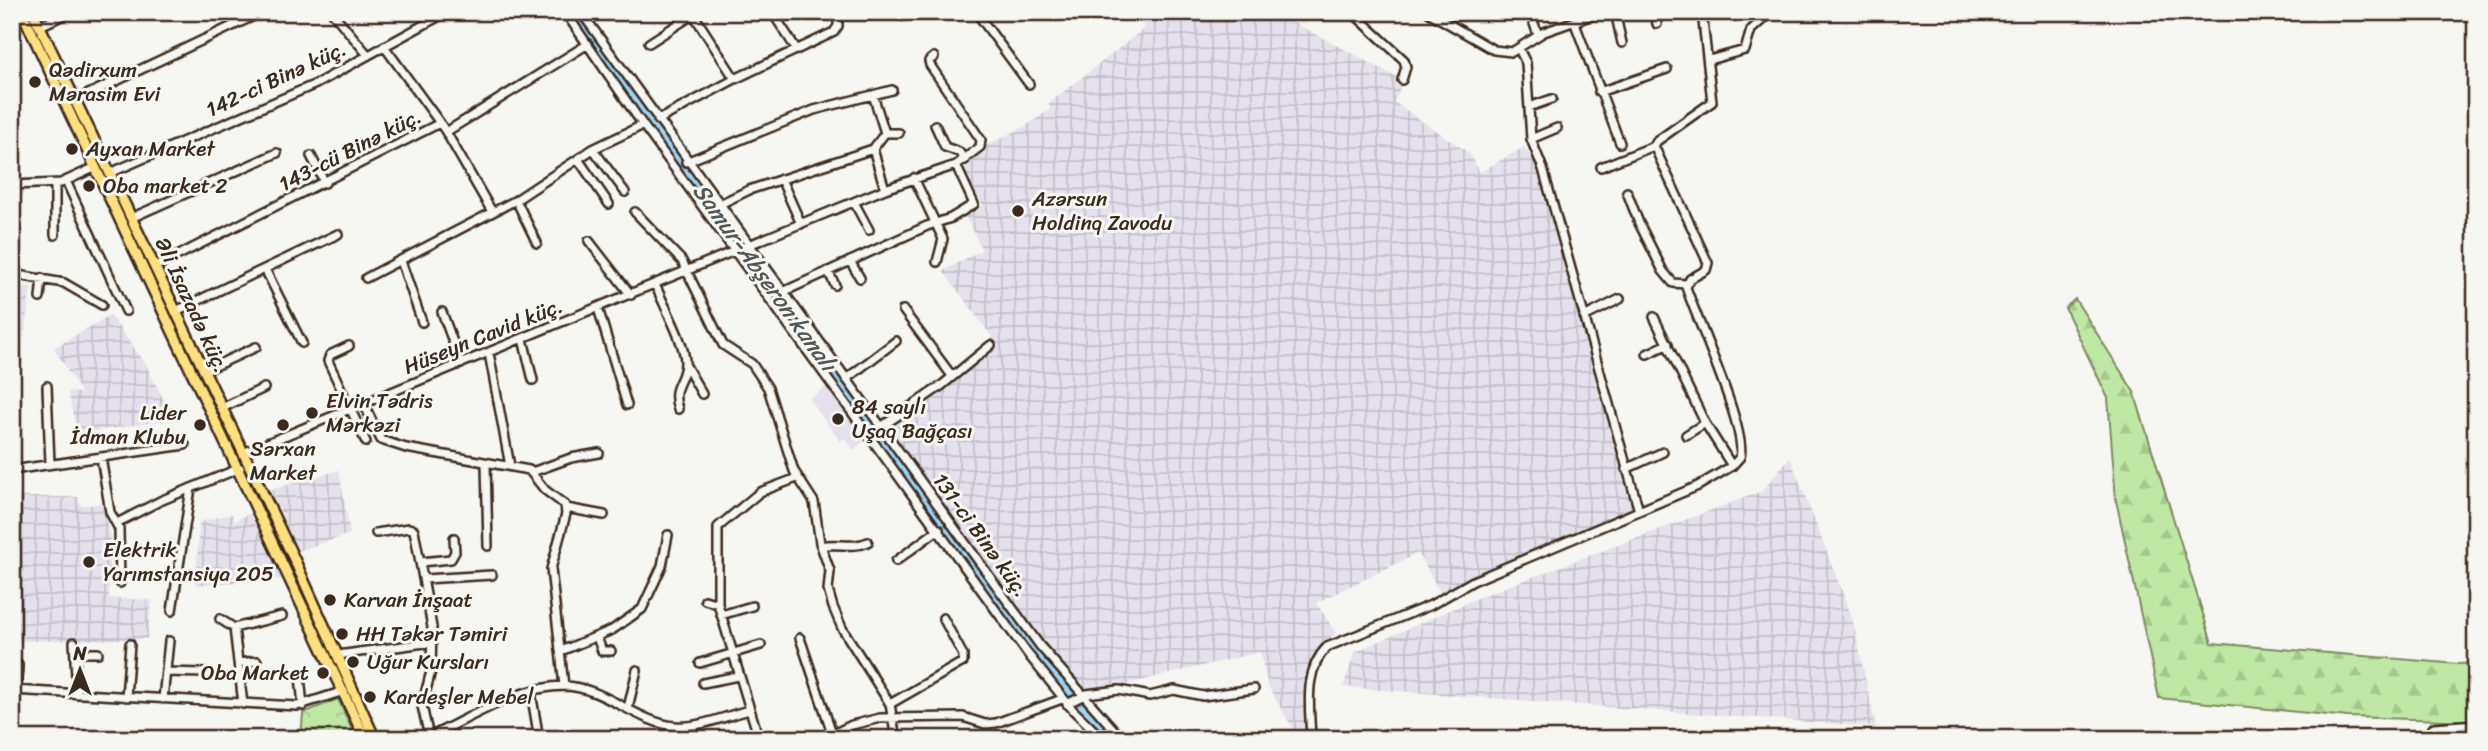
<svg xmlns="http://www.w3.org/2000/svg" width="2488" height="751" font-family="Sriracha,sans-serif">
<defs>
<pattern id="industrial-grid" width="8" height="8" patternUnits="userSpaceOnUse" patternTransform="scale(1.75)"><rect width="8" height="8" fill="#e4e0ec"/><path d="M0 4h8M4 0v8" fill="none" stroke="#c4c0ca"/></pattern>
<pattern id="forest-firs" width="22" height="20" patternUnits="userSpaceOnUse" patternTransform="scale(1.75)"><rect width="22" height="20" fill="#bfe8a4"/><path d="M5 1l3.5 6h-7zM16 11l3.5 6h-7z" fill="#a5c78d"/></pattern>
<pattern id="park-crowns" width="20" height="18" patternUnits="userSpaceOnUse" patternTransform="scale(1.75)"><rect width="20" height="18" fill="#bfe8a4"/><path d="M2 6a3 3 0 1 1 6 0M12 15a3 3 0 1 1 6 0" fill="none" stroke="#a5c78d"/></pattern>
</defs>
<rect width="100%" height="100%" fill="#f6f6f2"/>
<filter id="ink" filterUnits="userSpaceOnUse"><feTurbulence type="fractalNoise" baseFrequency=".0143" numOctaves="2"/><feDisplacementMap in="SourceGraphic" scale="14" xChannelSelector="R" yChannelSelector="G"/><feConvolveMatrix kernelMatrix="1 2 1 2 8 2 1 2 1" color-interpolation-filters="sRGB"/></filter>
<g filter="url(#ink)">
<path fill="#e4e0ec" d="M828,386l40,52 -15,12 -8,-12 -5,3 -31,-42z"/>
<path fill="url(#industrial-grid)" d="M1132,12h142l130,69 -10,21 75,51 11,19 44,-25 12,16 98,347 -194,82 -22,-39 -102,50 20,30 -14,11 -13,22 -5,23 3,50h-8l-31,-53 -8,-34 -162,39h-13l-9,-6 -187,-256 109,-84 -55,-74 39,-21 -17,-34 18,-10 -20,-39 22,-15 -2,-5 41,-20 27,-18 -3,-5 97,-76z
M12,285l19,3 -10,67 -9,-2z
M110,315l35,48 28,56 -96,15 -9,-42 13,1 -27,-45z
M1790,457l62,160 24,110 -533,-40 12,-35 127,-56 280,-105z
M339,470l11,64 -52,17 -28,-61z
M12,497h66l3,9 23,-3 6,31 -1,64 43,2 -5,39 -135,2z
M250,513l31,66 -85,6 3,-63 33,-8 3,7z"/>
<path fill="url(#forest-firs)" stroke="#7d8961" stroke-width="2" d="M2075,299l59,93 78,251 246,21 18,-1v58l-128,-4 -189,-19 -43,-198 -8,-102 -43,-90z"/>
<path fill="url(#park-crowns)" stroke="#7d8961" stroke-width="2" d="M338,699l18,40h-55l2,-26z"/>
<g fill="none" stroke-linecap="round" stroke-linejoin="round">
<path stroke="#9dd7fe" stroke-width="7" d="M573,12l474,655 66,72"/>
<defs>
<path id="minor" d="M332,12l36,43
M565,12l78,113 384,528 46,57 30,29
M581,12l459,634 76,86
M692,12l43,67
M772,12l25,38
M901,12l2,4
M976,12l53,72
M1352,12l52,48 2,7 -4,13
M1428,12l66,38 18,2 32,-20 57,-20
M1530,12l8,23
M1615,12l7,31
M1654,12l3,12
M1574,21l46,122
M40,26l30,-14
M649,43l45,-29
M384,46l56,77
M1519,49l7,14 5,76 12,30 96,342
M1709,60l36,-10 6,-20 20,-18
M1599,92l68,-23
M873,95l12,38 -12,16 12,40
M76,100l186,-88
M1529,107l23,-8
M658,120l77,-41 99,-47 4,-6v-14
M935,125l10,22 14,5 6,8
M446,132l45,78
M885,133h14
M1531,139l26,-11
M593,149l32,43
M311,156l14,27
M578,159l31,45
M686,162l128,-52 78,-20
M1601,167l53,-21
M110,173l206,-89 131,-72
M914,178l29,61 -6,23
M781,179l20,45
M66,181l60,130
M55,184v51
M12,185l49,-2 35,-16
M1627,192l12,31 24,48 10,12 13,1
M516,200l21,43
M854,202l15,28
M718,205l31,-15 124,-41
M635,212l47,49 41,84 29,19 16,24 26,83 20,31 6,41 10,28 -2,19 5,17 9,21 48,76 6,35
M131,218l146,-65
M589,241l42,54
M401,261l21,61
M850,261l10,17
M155,267l285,-144 6,9 142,-88
M265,269l37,74
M828,271l7,14
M12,274l52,9 38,22
M366,278l150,-78 77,-51 50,-24
M655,284c8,20 30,59 30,78 0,21 -15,23 -7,47
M783,292l144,-66 24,-8 23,-14 -18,-39
M40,298l2,-20
M598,308l29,97
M903,310l49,66
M176,311l162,-77
M442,312l19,52
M1584,317l36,-18
M1654,317l51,106 27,43
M523,339l10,41
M349,346l-19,9 -2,6 38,81
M489,353l21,113
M1647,354l21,-10
M685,364l17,30
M204,371l52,-24
M846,379l50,-38
M47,386l3,78
M364,404l17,36 25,8 123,22 16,20 20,15 1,9 -15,55 13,117
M222,408l42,-20
M881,427l60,-41 50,-41
M1686,435l19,-12
M243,453l642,-264 71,-24 24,-18 1,-7 -51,-75 -1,-4 5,-4
M101,457l9,55 9,17 1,54
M486,463l2,83
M1626,469l37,-17
M12,470l173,-25
M532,472l39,-14 28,-5
M566,508l38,7
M117,523l43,-22 80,-33
M376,533l33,-5 5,2 18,97 -1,44 -9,35 7,31
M821,546c16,-4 32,3 47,-4
M896,561l43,-32
M421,562l30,-3 4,-7 -1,-14
M424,579l68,-4
M705,600l13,4
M172,611l19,-123
M721,615l31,-9
M220,619l14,9
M597,637l5,14h9
M800,638l32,95
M74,642l3,52
M561,651l51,-21 30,-21 20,-43 6,-31
M75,653h23
M338,655l94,-13
M12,662l6,3 -1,25
M239,663l18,-2
M700,663l61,-18
M166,672l38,1
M300,676l3,30
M703,683l35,-7
M12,690l285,16 47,-15
M531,692l8,47
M126,697l4,-53
M163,699l6,-58
M243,704l-9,-76 48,-12
M890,704l73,-42v-7l-20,-37
M1067,704l19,-10 33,-4 31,6 24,-6 29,6 51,-7
M628,708l9,-38
M1265,735l2,4
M425,739c43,-19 91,-53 140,-53 39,1 71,36 110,40 24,2 51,-10 74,-16
M759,739l-41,-135v-77l42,-35 37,-14
M823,739l29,-14 28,-7 83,-1 22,7 11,-1 66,-24
M1311,739c-1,-31 -8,-68 16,-92l104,-42 42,-24 225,-95 34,-20 8,-9c8,-26 -44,-139 -54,-170l4,-8 16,-9 2,-7 -54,-117 3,-5 55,-39 -10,-90
M2430,739l-1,-6 5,-6 42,-3"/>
<path id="major" d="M22,12l343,727
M33,12l262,549 80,178"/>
</defs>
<use href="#minor" stroke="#3b2a1e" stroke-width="12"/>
<use href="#major" stroke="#3b2a1e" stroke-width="14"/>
<use href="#minor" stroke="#f6f6f2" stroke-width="7"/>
<use href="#major" stroke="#ffdf80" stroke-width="9"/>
</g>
</g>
<g fill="#3b2a1e" stroke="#f6f6f2" stroke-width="2.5">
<circle cx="35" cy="82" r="7"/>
<circle cx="72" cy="149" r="7"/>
<circle cx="89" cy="186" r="7"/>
<circle cx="1018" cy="211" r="7"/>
<circle cx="312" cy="413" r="7"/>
<circle cx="838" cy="419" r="7"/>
<circle cx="200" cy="425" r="7"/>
<circle cx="283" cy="425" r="7"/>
<circle cx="89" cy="562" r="7"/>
<circle cx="330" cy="600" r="7"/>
<circle cx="342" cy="634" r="7"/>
<circle cx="353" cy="662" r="7"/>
<circle cx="323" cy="673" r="7"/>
<circle cx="370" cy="697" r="7"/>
</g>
<g text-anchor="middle" stroke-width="6" stroke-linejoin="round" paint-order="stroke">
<g font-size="21" fill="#3b2a1e" stroke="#f6f6f2" text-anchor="start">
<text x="49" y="77">Qədirxum<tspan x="49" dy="24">Mərasim Evi</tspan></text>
<text x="86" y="156">Ayxan Market</text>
<text x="103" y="193">Oba market 2</text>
<text x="1032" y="206">Azərsun<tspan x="1032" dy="24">Holdinq Zavodu</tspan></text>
<text x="326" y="408">Elvin Tədris<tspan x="326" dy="24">Mərkəzi</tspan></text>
<text x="852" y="414">84 saylı<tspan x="852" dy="24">Uşaq Bağçası</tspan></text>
<text x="186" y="420" text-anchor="end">Lider<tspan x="186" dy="24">İdman Klubu</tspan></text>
<text x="283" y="456" text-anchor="middle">Sərxan<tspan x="283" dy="24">Market</tspan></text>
<text x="103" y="557">Elektrik<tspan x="103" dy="24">Yarımstansiya 205</tspan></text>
<text x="344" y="607">Karvan İnşaat</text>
<text x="356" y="641">HH Təkər Təmiri</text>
<text x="367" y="669">Uğur Kursları</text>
<text x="309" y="680" text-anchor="end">Oba Market</text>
<text x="384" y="704">Kardeşler Mebel</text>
</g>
<g font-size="21" fill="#3b2a1e" stroke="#f6f6f2">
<text transform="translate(276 79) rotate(-25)" y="7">142-ci Binə küç.</text>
<text transform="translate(350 150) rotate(-27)" y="7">143-cü Binə küç.</text>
<text transform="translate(192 305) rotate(65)" y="7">Əli İsazadə küç.</text>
<text transform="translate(483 336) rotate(-22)" y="7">Hüseyn Cavid küç.</text>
<text transform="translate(981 535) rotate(54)" y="7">131-ci Binə küç.</text>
</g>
<g font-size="23" font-style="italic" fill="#545556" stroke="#f6f6f2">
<text transform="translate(765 277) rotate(54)" y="8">Samur-Abşeron kanalı</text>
</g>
</g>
<rect width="2488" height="751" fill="none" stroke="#f6f6f2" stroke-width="42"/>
<rect x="21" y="21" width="2446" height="709" fill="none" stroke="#3b2a1e" stroke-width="2.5" filter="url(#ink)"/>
<g transform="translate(80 670)" stroke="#f6f6f2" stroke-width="5" paint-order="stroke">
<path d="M0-5L12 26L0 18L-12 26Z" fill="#3b2a1e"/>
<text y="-10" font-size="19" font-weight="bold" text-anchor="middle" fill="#3b2a1e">N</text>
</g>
</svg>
